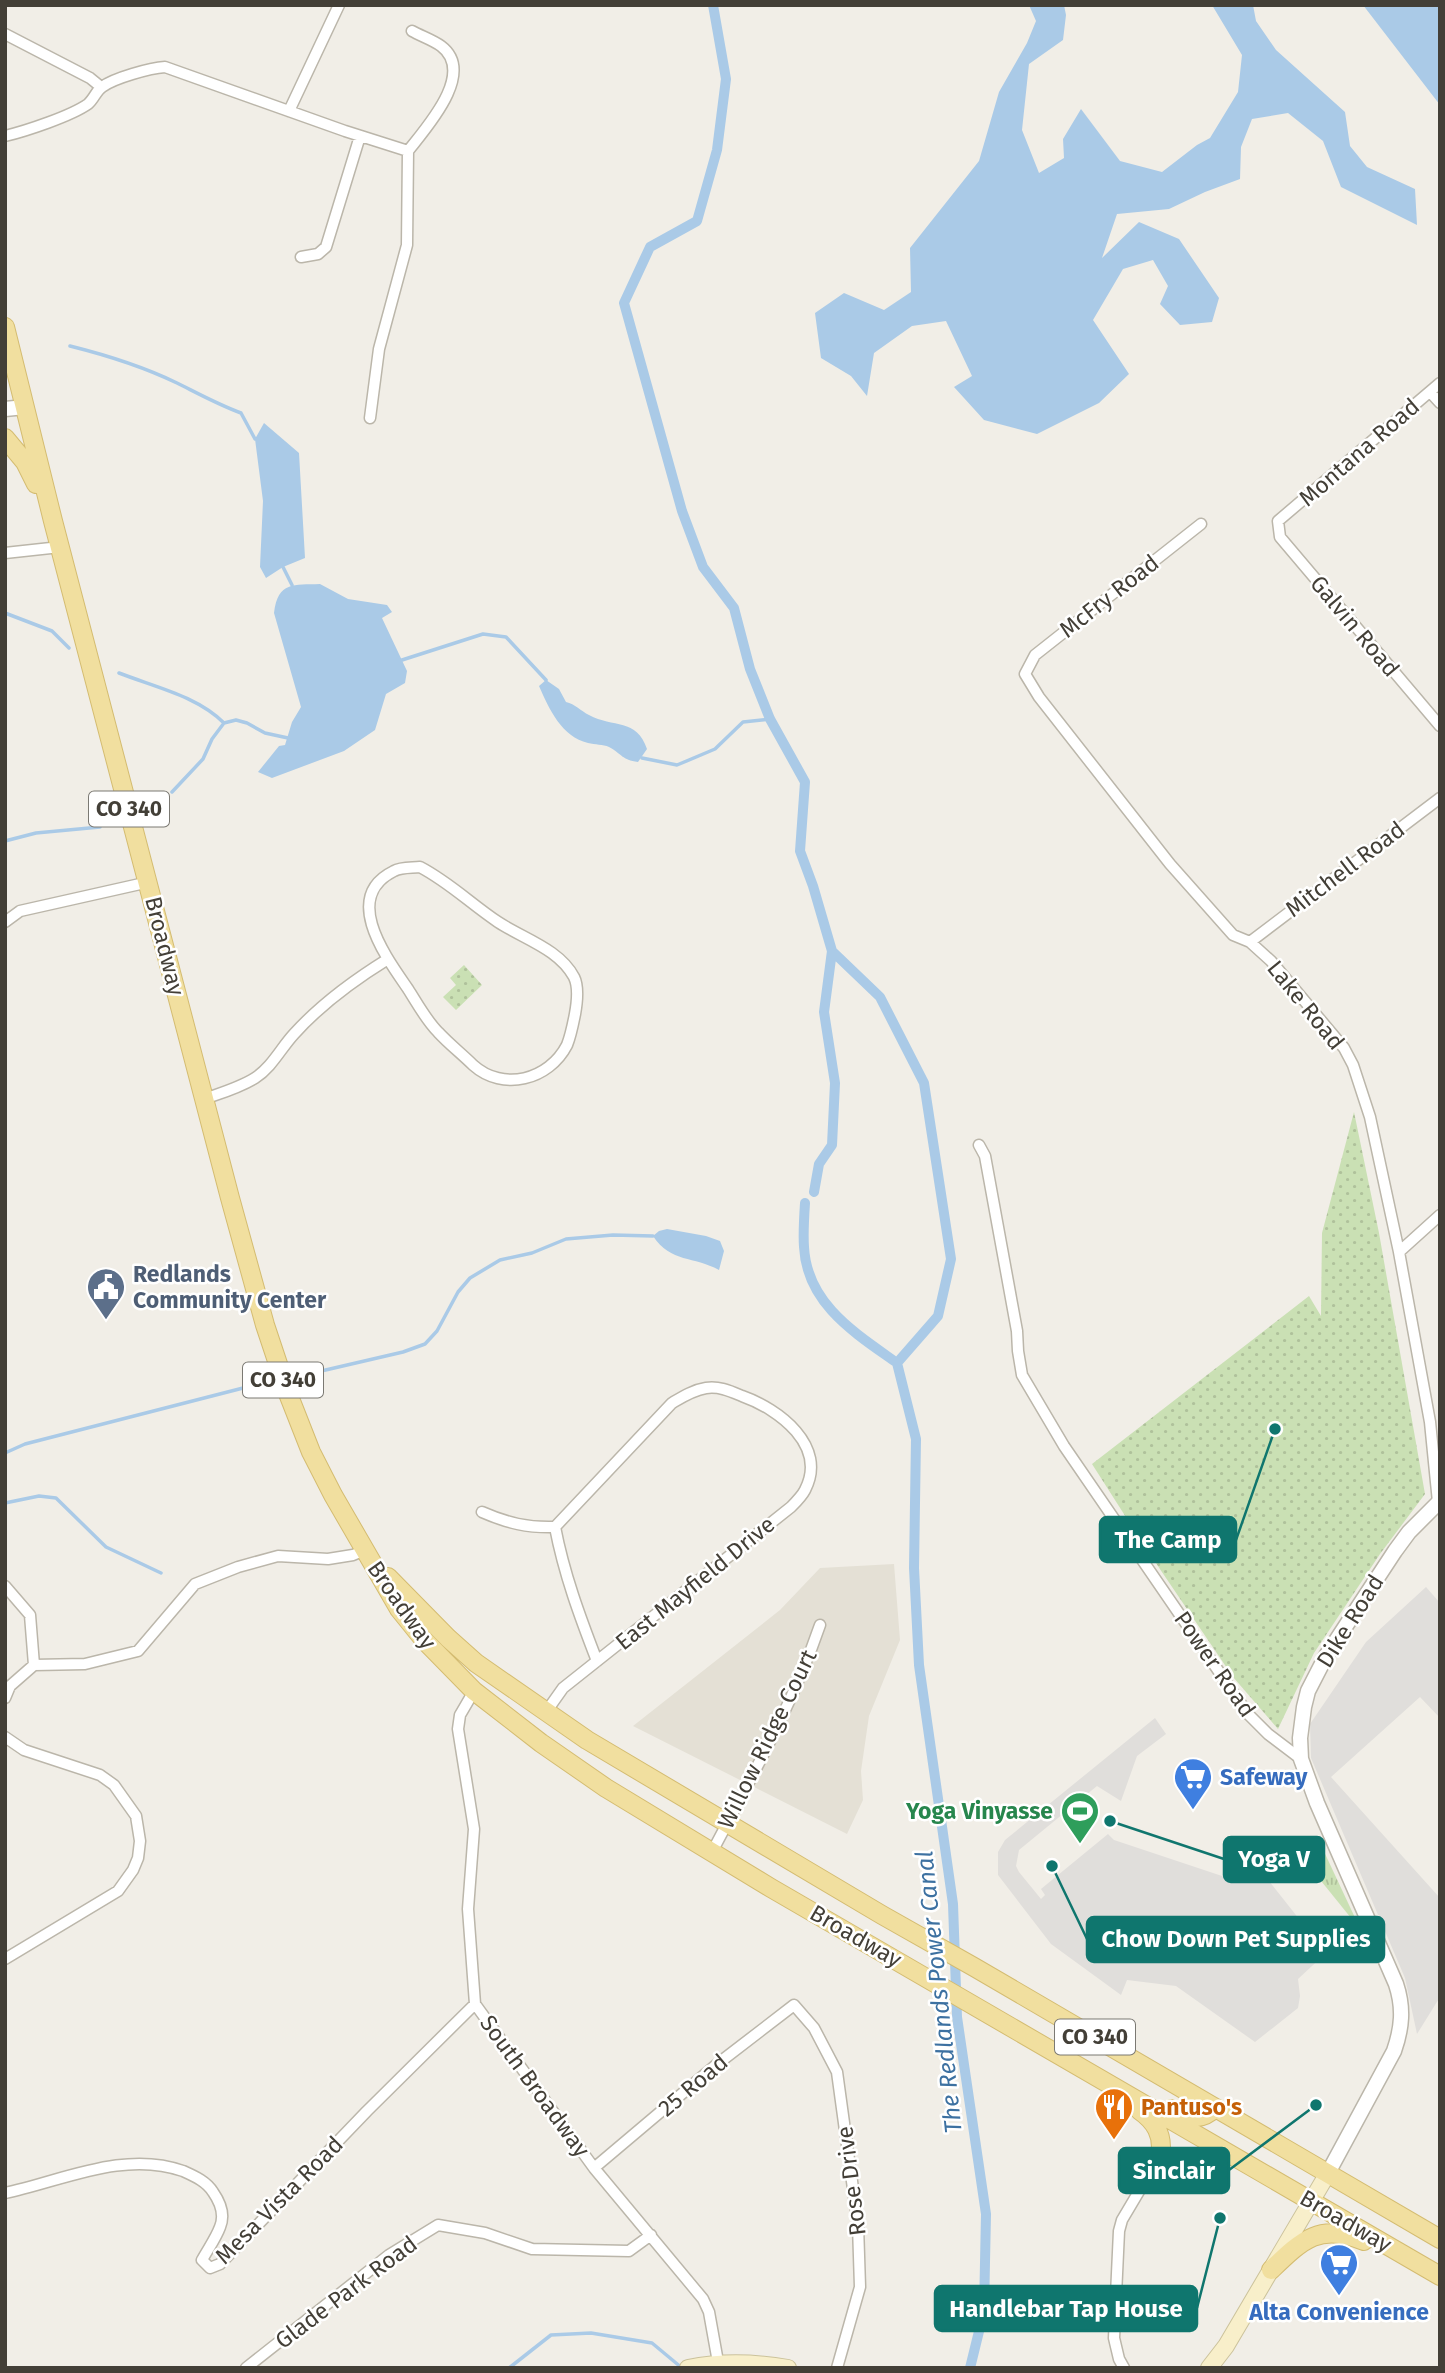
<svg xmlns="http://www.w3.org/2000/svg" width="1445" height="2373" font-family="'Fira Sans',sans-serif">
<defs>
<pattern id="grass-tufts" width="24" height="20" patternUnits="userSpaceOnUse" patternTransform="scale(1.75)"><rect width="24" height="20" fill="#cae0b4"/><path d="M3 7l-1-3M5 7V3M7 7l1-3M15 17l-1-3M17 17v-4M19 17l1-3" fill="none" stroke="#afc19b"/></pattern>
<pattern id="park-dots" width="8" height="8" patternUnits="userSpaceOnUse" patternTransform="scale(1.75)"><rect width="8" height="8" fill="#cae0b4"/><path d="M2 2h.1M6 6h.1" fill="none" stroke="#afc19b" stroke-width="1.8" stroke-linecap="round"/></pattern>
</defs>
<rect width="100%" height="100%" fill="#f1eee7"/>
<path fill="#e4e0d5" d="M894,1564l6,76 -31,76 -8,55 2,29 -16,34 -214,-108 147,-116 40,-42z"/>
<path fill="url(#grass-tufts)" d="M1320,1843l37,79 -2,1 -46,-57c-1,-12 1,-16 11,-23z"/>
<path fill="url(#park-dots)" d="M464,965l18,20 -26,25 -13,-13 13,-12 -6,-7z
M1354,1112l25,121 46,261 -45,60 -66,99 -36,76 -45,-52 -88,-130 -53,-83 217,-168 12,20 1,-83z"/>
<path fill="#e0dedb" d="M1426,1587l14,16v115l-20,-21 -89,80 109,121v99l-23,37 -12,-56 -94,-220 -1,-34 56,-82z
M1155,1718l11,16 -29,22 -16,45 -24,-15 -78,64 -3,16 3,6 22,27 4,-4 -4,-6 67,-55 6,6 126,42 4,-11 25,10 57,72 -28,26 2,17 -2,12 -43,34 -79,-56 -49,-6 -6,15 -70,-51 -53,-69v-23l7,-12z"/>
<path fill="#aacae7" d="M1029,5h35l2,10 -3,25 -34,24 -7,66 17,43 25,-15 -1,-19 18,-30 39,52 42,11 35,-27 13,-7 28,-46 4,-37 -30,-50h41l3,16 20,29 69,62 5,34 17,21 48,22 2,36 -76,-38 -18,-46 -35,-28 -36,6 -11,28 -1,32 -35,13 -36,17 -52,5 -15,44 37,-36 40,17 40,59 -7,24 -32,3 -20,-21 8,-18 -15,-26 -30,9 -30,51 36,54 -30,29 -62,31 -53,-14 -30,-33 18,-11 -26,-55 -34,5 -38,27 -7,43 -16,-20 -30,-18 -6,-45 29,-20 40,17 27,-18 -1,-44 69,-87 20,-69 28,-49 9,-22z
M1363,5h77v100z
M264,423l35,30 6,105 -22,9 -17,11 -6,-11 3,-66 -8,-62z
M320,584l28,15 39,6 5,7 -10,6 25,53 -2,12 -19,11 -11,36 -31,21 -72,27 -14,-6 21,-26 6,-1 7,-23 9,-15 -27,-94c4,-32 20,-28 46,-29z
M546,680l13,9 7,13c9,2 15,9 23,13 24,13 48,3 58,34l-9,13c-16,-2 -16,-8 -29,-15 -6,-3 -14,-2 -21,-4 -26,-6 -39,-34 -49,-57z
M667,1229l39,7 14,5 4,10 -5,19c-25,-14 -48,-7 -66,-34l6,-5z"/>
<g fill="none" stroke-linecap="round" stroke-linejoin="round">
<path stroke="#aacae7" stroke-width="3.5" d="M70,346c36,9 74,21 107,37 22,11 42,22 64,30l14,26
M283,567l9,18
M5,613l47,18 17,17
M402,660l81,-26 23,3 40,43
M119,673c36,14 78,23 105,50
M642,758l35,7 38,-16 28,-27 27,-3
M172,792l31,-33 9,-20 12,-16 12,-3 11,3 18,10 23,5
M5,841l31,-8 64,-6
M317,1372l86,-20 22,-8 12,-13 21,-39 12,-14 30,-18 32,-7 34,-14 47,-4 40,1
M5,1453l20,-9 222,-57
M5,1503l34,-7 17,2 50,49 55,26
M509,2368l42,-33 40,-2 61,10 30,25"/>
<path stroke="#aacae7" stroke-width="10" d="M713,5l13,74 -9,71 -20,71 -47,26 -26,56 58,208 21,56 31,41 16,61 20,50 35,63 -5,69 13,35 19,65 48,46 44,86 27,176 -13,57 -41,47
M814,1192l5,-28 13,-19 3,-62 -11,-71 8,-61
M805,1203c-1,15 -2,30 -1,44 3,57 51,86 93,116l19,76 -2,129 5,97 34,239 4,113 29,197 -2,97 -14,57"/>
<defs>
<path id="minor" d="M5,34l85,44 11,9
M289,111l50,-106
M5,136c21,-5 66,-20 83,-32 6,-5 8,-13 14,-17 12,-9 48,-19 63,-20l180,64 63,20
M408,151c17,-22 69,-78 33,-105 -8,-6 -20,-10 -29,-15
M301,257l17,-3 8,-7 34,-111
M1440,383l-162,138 2,16 160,189
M1430,392l10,11
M370,418l9,-69 28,-104 1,-94
M1201,524l-166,131 -10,19 14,23 131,167 63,71 17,7 21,19 73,87 9,17 17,52 29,135 31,170 8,80
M5,553l55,-6
M420,867c29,15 51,37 78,55 26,17 61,27 76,55 5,10 3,26 1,37 -2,10 -4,21 -8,31 -18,35 -64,47 -94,20 -11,-11 -24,-21 -35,-33 -12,-12 -21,-29 -30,-43 -22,-32 -67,-92 -14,-118 7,-4 18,-3 26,-4z
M5,922l15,-11 129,-29
M1250,942l190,-144
M204,1099c17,-6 35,-11 51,-21 17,-11 26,-30 39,-44 27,-30 60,-54 94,-75
M979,1145l6,11 32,175 1,20 4,24 42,71 184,268 20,20 33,25
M1399,1252l41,-37
M482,1512c25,11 46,16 73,15
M555,1527c9,47 25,90 42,134
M5,1586l25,29 4,50
M474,1691l-14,24 -2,14 16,100 -6,80 7,95 119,164 109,131 6,13 9,50
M5,1698l5,-12 24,-21 51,-1 53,-13 57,-67 43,-17 40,-11 50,3 25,-4 12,-5
M546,1712l17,-24 228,-181c5,-5 11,-11 14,-17 23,-44 -26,-81 -63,-94 -12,-5 -23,-10 -36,-8 -13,2 -24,9 -34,15l-117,124
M5,1737l19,13 76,25 14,10 22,31 4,25 -2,17 -5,12 -15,21 -113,68
M712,1852c39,-74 81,-148 108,-227
M594,2168l122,-103 78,-60 20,23 23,44 21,153 2,62 -23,81
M5,2193c57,-12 119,-43 178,-22 11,5 23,10 30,21 7,10 12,23 7,35 -4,11 -12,22 -18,33l8,8 10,-4 147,-153 108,-107
M246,2368l143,-113 49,-30 47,8 47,16 97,2 22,-16
M1124,2368l-5,-9 -5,-21 5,-107 3,-11 38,-64"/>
<path id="tertiary" d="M5,409l20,-2
M1328,2173l66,-122c8,-23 10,-43 2,-67l-79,-181 -16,-44 -1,-21 4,-31 4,-16 18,-35 69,-105 14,-19 31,-31"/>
<path id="secondary" d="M688,2368c34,-7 66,-6 100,0
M1209,2368l17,-22 102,-173"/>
<path id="primary" d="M5,327l48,194 177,677 35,127 22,66 24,61 22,43 66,114 25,31 50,51 67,52 65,45 165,100 669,388
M5,438l20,24 11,22
M388,1577l60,61 28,25 111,77 295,175 92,52 466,272
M1171,2109c18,8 29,14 44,-1
M1139,2110c16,11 25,25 21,46
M1271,2270c31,-30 49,-48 93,-29"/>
</defs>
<use href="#minor" stroke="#bbb6aa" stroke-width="13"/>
<use href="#tertiary" stroke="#bbb6aa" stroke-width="17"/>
<use href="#secondary" stroke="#cbc29b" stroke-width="18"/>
<use href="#primary" stroke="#d4bc71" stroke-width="20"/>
<use href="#minor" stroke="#fff" stroke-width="10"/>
<use href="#tertiary" stroke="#fff" stroke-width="14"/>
<use href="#secondary" stroke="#f8efca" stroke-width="16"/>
<use href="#primary" stroke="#f1df9f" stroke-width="18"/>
</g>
<defs>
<symbol id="civic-pin" viewBox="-11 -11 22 30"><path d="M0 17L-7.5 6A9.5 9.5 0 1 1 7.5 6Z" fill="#5c6f8a" stroke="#fff"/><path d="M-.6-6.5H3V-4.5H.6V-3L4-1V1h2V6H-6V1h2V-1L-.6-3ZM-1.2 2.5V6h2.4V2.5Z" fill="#fff"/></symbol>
<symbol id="supermarket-pin" viewBox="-11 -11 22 30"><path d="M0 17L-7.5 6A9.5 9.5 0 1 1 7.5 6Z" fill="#3f7fe0" stroke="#fff"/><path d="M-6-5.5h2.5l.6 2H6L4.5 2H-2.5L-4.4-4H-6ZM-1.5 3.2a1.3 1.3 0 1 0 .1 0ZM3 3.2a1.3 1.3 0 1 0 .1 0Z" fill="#fff"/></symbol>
<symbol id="stadium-pin" viewBox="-11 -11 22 30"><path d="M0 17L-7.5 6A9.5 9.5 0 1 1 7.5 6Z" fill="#2e9e5b" stroke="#fff"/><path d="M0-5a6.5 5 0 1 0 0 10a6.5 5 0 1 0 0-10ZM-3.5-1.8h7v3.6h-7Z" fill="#fff"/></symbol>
<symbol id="restaurant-pin" viewBox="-11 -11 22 30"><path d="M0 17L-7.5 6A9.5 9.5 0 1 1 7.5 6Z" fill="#e8710a" stroke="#fff"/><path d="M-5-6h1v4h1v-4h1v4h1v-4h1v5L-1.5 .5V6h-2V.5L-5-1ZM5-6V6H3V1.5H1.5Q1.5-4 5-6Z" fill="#fff"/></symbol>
</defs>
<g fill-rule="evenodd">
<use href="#civic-pin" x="84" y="1265" width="44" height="60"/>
<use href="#supermarket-pin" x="1171" y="1755" width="44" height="60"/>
<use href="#stadium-pin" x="1058" y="1789" width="44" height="60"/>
<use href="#restaurant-pin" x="1092" y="2085" width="44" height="60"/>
<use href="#supermarket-pin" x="1317" y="2241" width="44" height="60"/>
</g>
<g text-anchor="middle" stroke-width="5" stroke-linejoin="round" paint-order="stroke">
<g fill="#fff" stroke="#7b7973" stroke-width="2">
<rect x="89" y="791.5" width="80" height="35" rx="5"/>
<rect x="243" y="1362.5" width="80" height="35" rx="5"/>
<rect x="1055" y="2019.5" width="80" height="35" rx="5"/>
</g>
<g font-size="21" font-weight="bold" fill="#433f37">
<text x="129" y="816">CO 340</text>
<text x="283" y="1387">CO 340</text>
<text x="1095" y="2044">CO 340</text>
</g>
<g font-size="23" fill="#433f37" stroke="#fff">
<text transform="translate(1359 452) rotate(-41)" y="8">Montana Road</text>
<text transform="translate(1109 596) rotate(-38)" y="8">McFry Road</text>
<text transform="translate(1355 626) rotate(50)" y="8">Galvin Road</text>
<text transform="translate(1345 869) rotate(-37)" y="8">Mitchell Road</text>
<text transform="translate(165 946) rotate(76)" y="8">Broadway</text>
<text transform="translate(1306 1005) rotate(51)" y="8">Lake Road</text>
<text transform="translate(695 1583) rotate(-39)" y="8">East Mayfield Drive</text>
<text transform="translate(402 1605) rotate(55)" y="8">Broadway</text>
<text transform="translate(1350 1621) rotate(-58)" y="8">Dike Road</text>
<text transform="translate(1215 1664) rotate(55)" y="8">Power Road</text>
<text transform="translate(767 1739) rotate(-64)" y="8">Willow Ridge Court</text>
<text transform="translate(856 1936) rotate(30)" y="8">Broadway</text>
<text transform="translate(693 2085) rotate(-40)" y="8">25 Road</text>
<text transform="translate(535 2086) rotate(54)" y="8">South Broadway</text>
<text transform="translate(851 2181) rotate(-97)" y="8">Rose Drive</text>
<text transform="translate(279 2200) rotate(-45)" y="8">Mesa Vista Road</text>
<text transform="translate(1346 2221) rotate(30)" y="8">Broadway</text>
<text transform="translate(346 2292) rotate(-37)" y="8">Glade Park Road</text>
</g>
<g font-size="23" font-weight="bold" fill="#4e5e75" stroke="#fff" text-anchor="start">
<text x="133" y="1282">Redlands<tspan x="133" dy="26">Community Center</tspan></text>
</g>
<g font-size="23" font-weight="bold" fill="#366cbe" stroke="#fff" text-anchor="start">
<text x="1220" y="1785">Safeway</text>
<text x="1339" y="2320" text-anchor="middle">Alta Convenience</text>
</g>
<g font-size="23" font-weight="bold" fill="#27864d" stroke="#fff" text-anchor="end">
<text x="1053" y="1819">Yoga Vinyasse</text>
</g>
<g font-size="23" font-weight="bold" fill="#c56008" stroke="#fff" text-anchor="start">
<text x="1141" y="2115">Pantuso's</text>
</g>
<g font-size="24" font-style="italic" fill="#3d71a1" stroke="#fff">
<text transform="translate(939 1992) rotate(-96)" y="8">The Redlands Power Canal</text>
</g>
</g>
<path fill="none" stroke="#0f766e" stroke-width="2.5" d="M1275 1429L1236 1540M1110 1821L1224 1859M1052 1866L1087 1939M1316 2105L1229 2170M1220 2218L1197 2308"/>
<g fill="#0f766e" stroke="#fff" stroke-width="2.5">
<circle cx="1275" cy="1429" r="7"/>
<circle cx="1110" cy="1821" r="7"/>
<circle cx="1052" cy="1866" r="7"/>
<circle cx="1316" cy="2105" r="7"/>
<circle cx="1220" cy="2218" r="7"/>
</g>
<g fill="#0f766e" stroke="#0f766e" stroke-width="2.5">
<rect x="1100" y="1517" width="136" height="45" rx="7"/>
<rect x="1224" y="1837" width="100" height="45" rx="7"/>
<rect x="1087" y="1917" width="297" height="45" rx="7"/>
<rect x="1119" y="2148" width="110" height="45" rx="7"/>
<rect x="935" y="2286" width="262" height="45" rx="7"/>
</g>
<g font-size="24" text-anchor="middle" font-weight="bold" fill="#fff">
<text x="1168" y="1548">The Camp</text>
<text x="1274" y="1867">Yoga V</text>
<text x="1236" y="1947">Chow Down Pet Supplies</text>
<text x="1174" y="2179">Sinclair</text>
<text x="1066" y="2317">Handlebar Tap House</text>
</g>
<rect width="1445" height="2373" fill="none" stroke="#433f37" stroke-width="14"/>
</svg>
